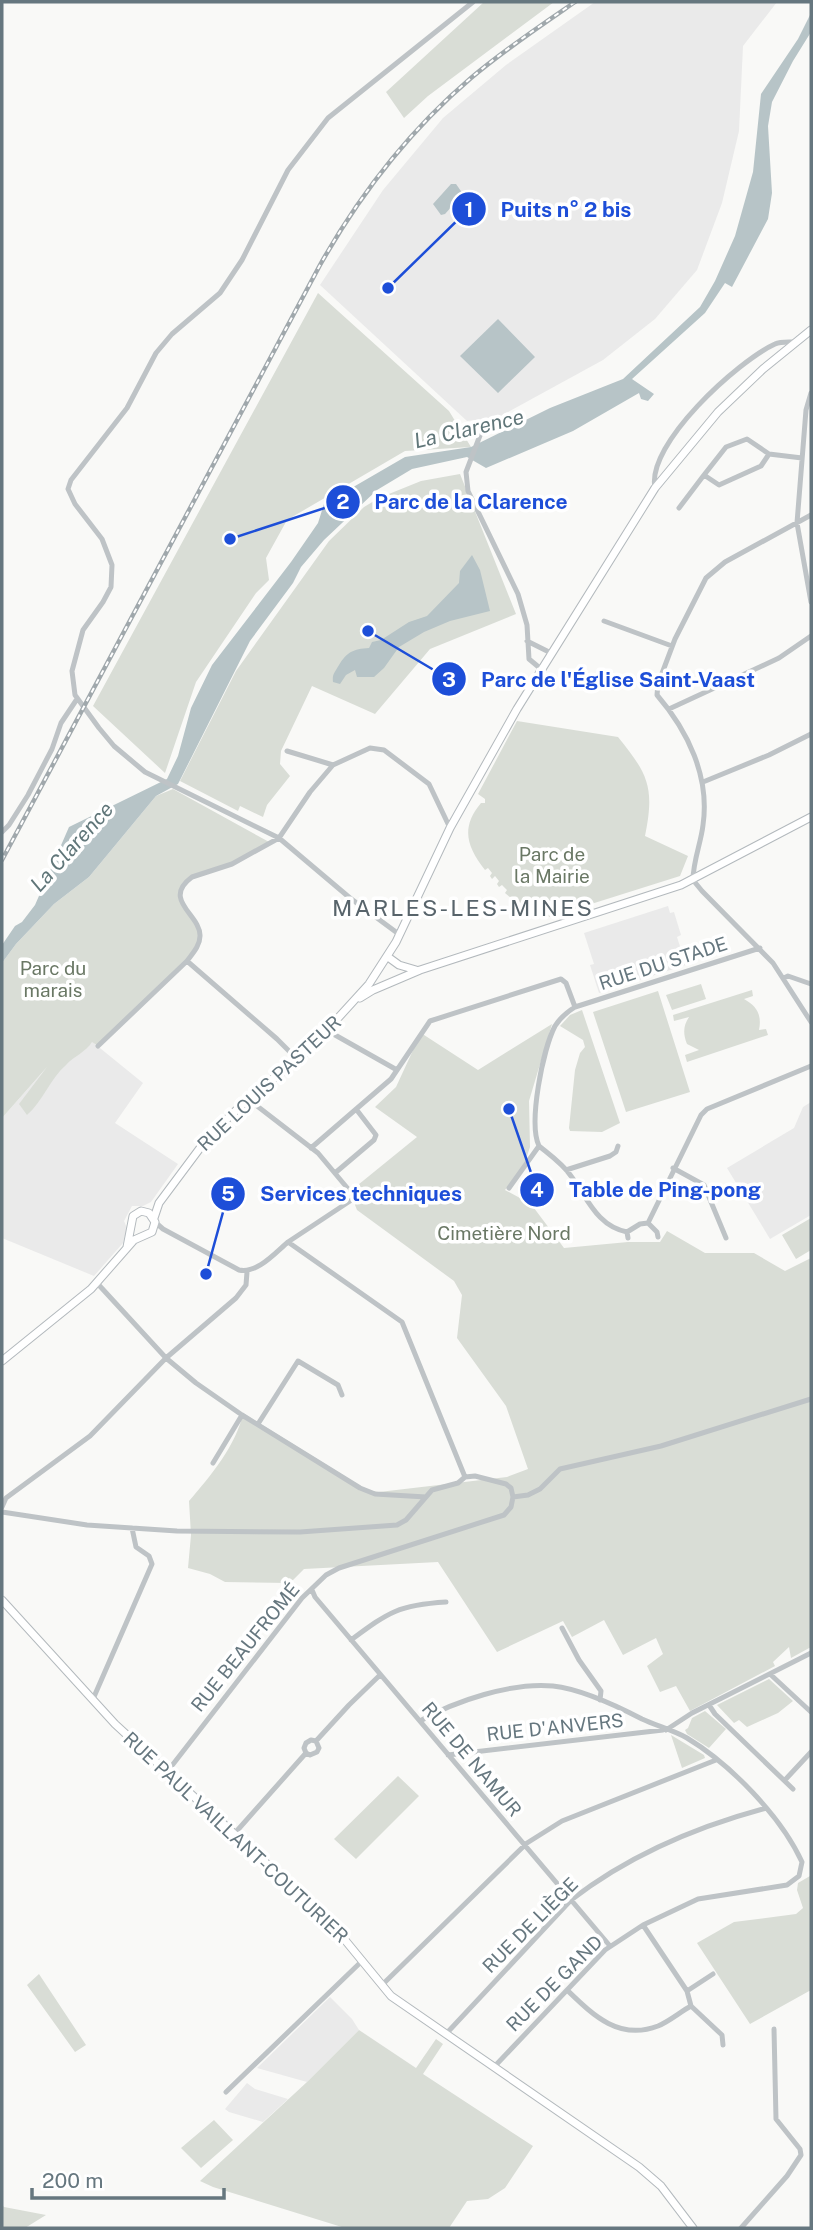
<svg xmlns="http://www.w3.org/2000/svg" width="813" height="2230" font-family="'Public Sans',sans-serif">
<rect width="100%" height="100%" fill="#f9f9f7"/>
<path fill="#eaeaea" d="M595,2h182l-34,44 -4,85 -17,72 -25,67 -42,49 -52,41 -104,57 -32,4 -147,-136 63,-95 60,-72 63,-53z
M668,906l2,7 4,-1 7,23 -4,2 9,28 -87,28 -9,-28 4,-1 -10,-31z
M79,1031l64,52 -28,40 63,41 -27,38 -8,4h-11l-8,15 3,7 -4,15 -29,33 -92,-38v-120z
M811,1102v113l-41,24 -43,-71 67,-40 9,-21z
M330,1997l22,22 7,11 -52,52 -50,-14z
M247,2083l8,6 33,10 -25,23 -34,-10 -4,-3z"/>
<path fill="#d9ddd6" d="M484,2h70l-126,94 -24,22 -18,-26z
M318,293l131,118 22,36 -66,4 -118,69 -21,38 3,22 -13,13 -60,89 -31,91 -72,-67z
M460,474l56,140 -86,35 -55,65 -63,-28 -31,65 -1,13 10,12 -23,29 -4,12 -23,-11 -2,5 -58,-30 56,-110 93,-130 35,-34 15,-9 42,-17z
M517,721l101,16c30,37 37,50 27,99l43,20 -8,20 -130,41 -18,-8 -3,1v-3l-6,1 -18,-15 2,-3 -5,-5 -3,2 -2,-3 2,-3 -4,-5 -3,3 -2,-3 2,-3 -4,-5 -3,2c-19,-24 -24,-43 -4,-67h4v-4l-7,-5z
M173,789l98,54 -20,12 -65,27 -5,14 18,34 2,8 -14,23 -89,85 -6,-4c-6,10 -18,14 -26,23 -16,14 -23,36 -39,50l-8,-11 28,-37 -45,51v-155l14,-19 38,-40 35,-27 67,-81z
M701,984l5,15 -34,11 -6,-15z
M752,990l1,6 -9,3c13,7 18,16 15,31l7,-1 2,6 -81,27 -2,-7 14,-5 -12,-6c-4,-10 -4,-18 2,-27l-15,4 -1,-6z
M658,991l32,101 -64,20 -33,-100z
M582,1010l38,113 -18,9 -32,-1 -1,-3 6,-58 5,-17 5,-6 -2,-7 -23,-14 10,-11z
M552,1024l-23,77 1,46 -6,18 -19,25 26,14 33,44 64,-6h32l7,-11 38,22h49l31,18 26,-13v389l-20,11 -2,-11 -16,15 2,4 -85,45 -14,-25 -16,6 -13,-26 16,-12 -7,-16 -33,17 -19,-35 -32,17 -9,-16 -66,31 -59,-90 -134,7 -14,14 -65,-1 -15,-8 -22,-6 3,-33 -2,-34c21,-24 48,-57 54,-88l124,77 12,2 128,-15 21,-8 -22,-63 -49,-68 5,-43 -8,-14 -97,-71 -2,-5 3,-10 -5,-6 64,-52 -42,-30 21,-20 25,-54 57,37z
M811,1218v32l-15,9 -14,-24z
M769,1679l24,22 -15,12 -31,14 -8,-7 -5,3 -17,-18z
M705,1711l21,18 -17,19 -22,-14 -2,-4 3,-2 4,-10z
M671,1735l33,20 1,3 -23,10z
M398,1776l21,20 -63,63 -22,-20z
M810,1876l1,114 -61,34 -53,-81 37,-21 62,-8 7,-6 -6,-18 1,-7z
M39,1974l47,71 -11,7 -48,-67z
M359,2030l57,38 20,-29 7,5 -20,30 110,72 -28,42 -17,11 -21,2 -18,27h-104l-132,-41 -13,-6 107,-99z
M214,2120l19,20 -32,28 -20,-20z
M2,2205l2,2 42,8 -21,13h-23z"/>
<path fill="#b7c4c7" d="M811,13v19l-18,29 -21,41 -4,24 4,67 -4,26 -36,68 -7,-4 -20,30 -73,66 22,15 -6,7 -7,-2 -2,-6 -66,38 -87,37 -19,-11 -55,12 -35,21 -53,50 -23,27 -8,16 -43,58 -72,143 -22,12 -67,81 -35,27 -38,40 -14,19v-18l13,-19 7,-4 13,-17 34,-78 98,-48 11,-23 13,-48 21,-43 79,-103 27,-39 6,-19 81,-47 66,-10 79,-39 73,-29 77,-72 15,-26 20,-45 18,-64 8,-78 37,-55z
M451,184h5l7,10 -18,20 -4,1 -8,-11z
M498,319l37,38 -37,36 -38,-37z
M472,555l8,15 10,41 -40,10 -26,11 -25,15 -15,21 -10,9h-17l-2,-7 -9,5 -6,9 -7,-2c-1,-8 2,-10 6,-17 8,-13 14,-16 30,-17l3,-6 9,-2 28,-18 18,-6 32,-33 1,-12z"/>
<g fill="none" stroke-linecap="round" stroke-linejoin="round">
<defs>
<path id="secondary" d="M388,957l11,8 17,5
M360,998l13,-8 47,-20 261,-85 130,-68
M154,1218l5,-15 50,-67 39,-37 60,-48 61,-67 27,-42 54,-114 67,-119 138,-221 63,-76 45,-43 48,-39
M2,1361l89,-72 43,-49 18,-8 3,-10 -6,-9 -8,-2 -8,5 -6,31
M2,1600l113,124 216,199 60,73 248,171 22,19 32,42"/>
</defs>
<use href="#secondary" stroke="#b3b9bd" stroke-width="9"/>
<path stroke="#bec3c6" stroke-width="5" d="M811,393l-5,17 -9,113 14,79
M484,425l-18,47 2,19 50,103 9,31 2,34 12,10
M704,475l22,-28 21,-8 22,15
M655,488c-9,-44 83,-127 120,-144 6,-3 14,-2 21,-2
M679,508l25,-33 15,10 42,-19 8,-12 33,4
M811,515l-86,47 -19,16 -31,61 -17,45 -1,11c31,36 53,82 46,130 -2,18 -10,36 -10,55l9,11 71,72 38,59
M604,621l68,25
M527,641l24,12
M669,709l110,-51 32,-22
M287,751l46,14
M703,782l66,-27 42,-21
M2,832l7,-7 19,-30 24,-46 9,-26 16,-24
M400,935l-50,-37 -71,-60 -134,-66 -31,-26 -15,-18 -24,-33 -3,-24 11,-41 20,-28 8,-15 1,-22 -10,-26 -27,-35 -7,-15 3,-9 56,-72 29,-55 16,-19 48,-41 22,-33 46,-90 40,-52 145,-116
M187,961l90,78 21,21
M784,978l4,-2 23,8
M328,1031l69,39
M98,1046l89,-85c5,-7 13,-15 13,-25 1,-21 -39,-36 -8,-59l40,-13 47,-26 31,-46 23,-27 37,-17 14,2 45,34 21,44
M248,1099l70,54 36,43 -1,3 -65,43
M539,1146c11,9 24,18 32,30 17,23 26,50 56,56
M311,1148l80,-69 39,-58 131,-42 5,4 9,24
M673,1168l31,17 22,53
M566,1170l44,-14 6,-4 2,-6
M335,1173l39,-33 2,-5 -20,-26
M509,1188l30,-42c-11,-23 4,-97 16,-120 5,-8 12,-14 20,-19l185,-59
M155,1222l8,7 76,41c18,4 36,-17 49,-28l114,80 63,155
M648,1223l53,-108 6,-6 104,-43
M628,1238l-1,-6 13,-8 8,-1 9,9 1,5
M97,1283l69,75 30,25 46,32 118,73 15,6 51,3
M258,1424l40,-63 40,24 4,10
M213,1463l29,-48
M513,1497l15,-2 12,-6 20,-20 101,-23 150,-47
M2,1507l4,-9 84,-62 76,-78 70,-60 10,-13 1,-13
M2,1512l85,13 90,6 123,1 97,-7 9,-5 26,-30 26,-7 7,-6 10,-1 31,8 5,4 2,9
M312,1590l3,7 295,349
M562,1628l17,32 22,31 -1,9
M351,1640c38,-28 47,-35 95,-38
M770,1674l41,38
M93,1699l59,-135 -3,-8 -13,-9 -4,-19
M709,1705l6,9 78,75
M420,1721c35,-20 92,-39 133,-35 28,3 64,20 89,33 15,7 31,11 45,19 43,26 94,78 115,124l-3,14 -12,9 -89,14 -55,26 -38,25 -111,117
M666,1730l26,-17 119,-60
M316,1741l33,-36 31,-30
M306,1753l4,2 7,-3 2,-4 -3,-7
M306,1753l-2,-5 2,-5 5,-3 5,1
M448,1755l215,-25
M167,1772l135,-174 24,-23 13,-7 165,-53 7,-8 2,-10
M785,1780l26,-28
M235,1833l71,-80
M643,1925l44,66 4,15 31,29 1,10
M382,1985l145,-142 35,-22 154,-61
M567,1990c26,25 52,51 91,36 12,-5 22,-14 33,-20
M687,1991l26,-17
M445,2035l126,-135c58,-45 124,-73 195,-92
M226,2092l137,-132
M741,2228l46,-52 14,-21 -1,-6 -24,-30 -2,-90"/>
<use href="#secondary" stroke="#fff" stroke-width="7"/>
<defs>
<path id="rail" d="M2,860l318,-595c40,-71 89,-134 151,-187 33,-28 69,-52 104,-76"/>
</defs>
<use href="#rail" stroke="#a0a8ac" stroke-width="4.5"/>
<use href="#rail" stroke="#fff" stroke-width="2" stroke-dasharray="5" stroke-linecap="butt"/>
</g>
<g text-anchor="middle" stroke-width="7" stroke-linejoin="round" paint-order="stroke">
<g font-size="19" fill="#6a7865" stroke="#fff">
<text x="552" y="861">Parc de<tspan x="552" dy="22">la Mairie</tspan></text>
<text x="53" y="975">Parc du<tspan x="53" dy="22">marais</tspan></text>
<text x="504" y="1240">Cimetière Nord</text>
</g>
<g font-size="19" fill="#66777f" stroke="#fff">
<text transform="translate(663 963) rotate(-18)" y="7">RUE DU STADE</text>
<text transform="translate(269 1083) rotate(-43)" y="7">RUE LOUIS PASTEUR</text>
<text transform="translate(245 1647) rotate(-51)" y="7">RUE BEAUFROMÉ</text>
<text transform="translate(555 1727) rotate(-6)" y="7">RUE D'ANVERS</text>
<text transform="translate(472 1759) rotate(50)" y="7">RUE DE NAMUR</text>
<text transform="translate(236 1837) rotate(43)" y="7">RUE PAUL VAILLANT-COUTURIER</text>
<text transform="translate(530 1925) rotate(-45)" y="7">RUE DE LIÈGE</text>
<text transform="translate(554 1983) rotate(-45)" y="7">RUE DE GAND</text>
</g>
<g font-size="21" font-style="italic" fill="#607679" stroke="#fff">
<text transform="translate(469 429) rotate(-13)" y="7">La Clarence</text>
<text transform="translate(72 847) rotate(-48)" y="7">La Clarence</text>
</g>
<g font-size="23" letter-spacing="2" fill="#58646b" stroke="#fff">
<text x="463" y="916">MARLES-LES-MINES</text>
</g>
</g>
<path fill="none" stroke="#1d4ed8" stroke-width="2.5" d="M388 288L469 209M230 539L343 502M368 631L449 679M509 1109L537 1190M206 1274L228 1194"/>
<g fill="#1d4ed8" stroke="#fff" stroke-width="2.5">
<circle cx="388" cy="288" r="7"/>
<circle cx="230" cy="539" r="7"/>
<circle cx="368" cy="631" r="7"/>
<circle cx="509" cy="1109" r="7"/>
<circle cx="206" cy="1274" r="7"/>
<circle cx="469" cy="209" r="18"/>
<circle cx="343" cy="502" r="18"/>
<circle cx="449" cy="679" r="18"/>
<circle cx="537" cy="1190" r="18"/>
<circle cx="228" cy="1194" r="18"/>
</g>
<g font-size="21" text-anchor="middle" font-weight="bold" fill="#fff">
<text x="469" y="217">1</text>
<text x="343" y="509">2</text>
<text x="449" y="687">3</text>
<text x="537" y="1197">4</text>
<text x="228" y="1201">5</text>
</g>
<g font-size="21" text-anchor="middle" font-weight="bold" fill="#1d4ed8" stroke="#fff" stroke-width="7" stroke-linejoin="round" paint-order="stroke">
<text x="566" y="217">Puits n° 2 bis</text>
<text x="471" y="509">Parc de la Clarence</text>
<text x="618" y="687">Parc de l'Église Saint-Vaast</text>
<text x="665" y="1197">Table de Ping-pong</text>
<text x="361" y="1201">Services techniques</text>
</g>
<rect width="813" height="2230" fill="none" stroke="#66777f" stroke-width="7"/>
<path d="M32 2188v10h192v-10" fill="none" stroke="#66777f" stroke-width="3.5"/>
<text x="42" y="2188" font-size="21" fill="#66777f" stroke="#ffffff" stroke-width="5" paint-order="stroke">200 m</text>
</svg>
